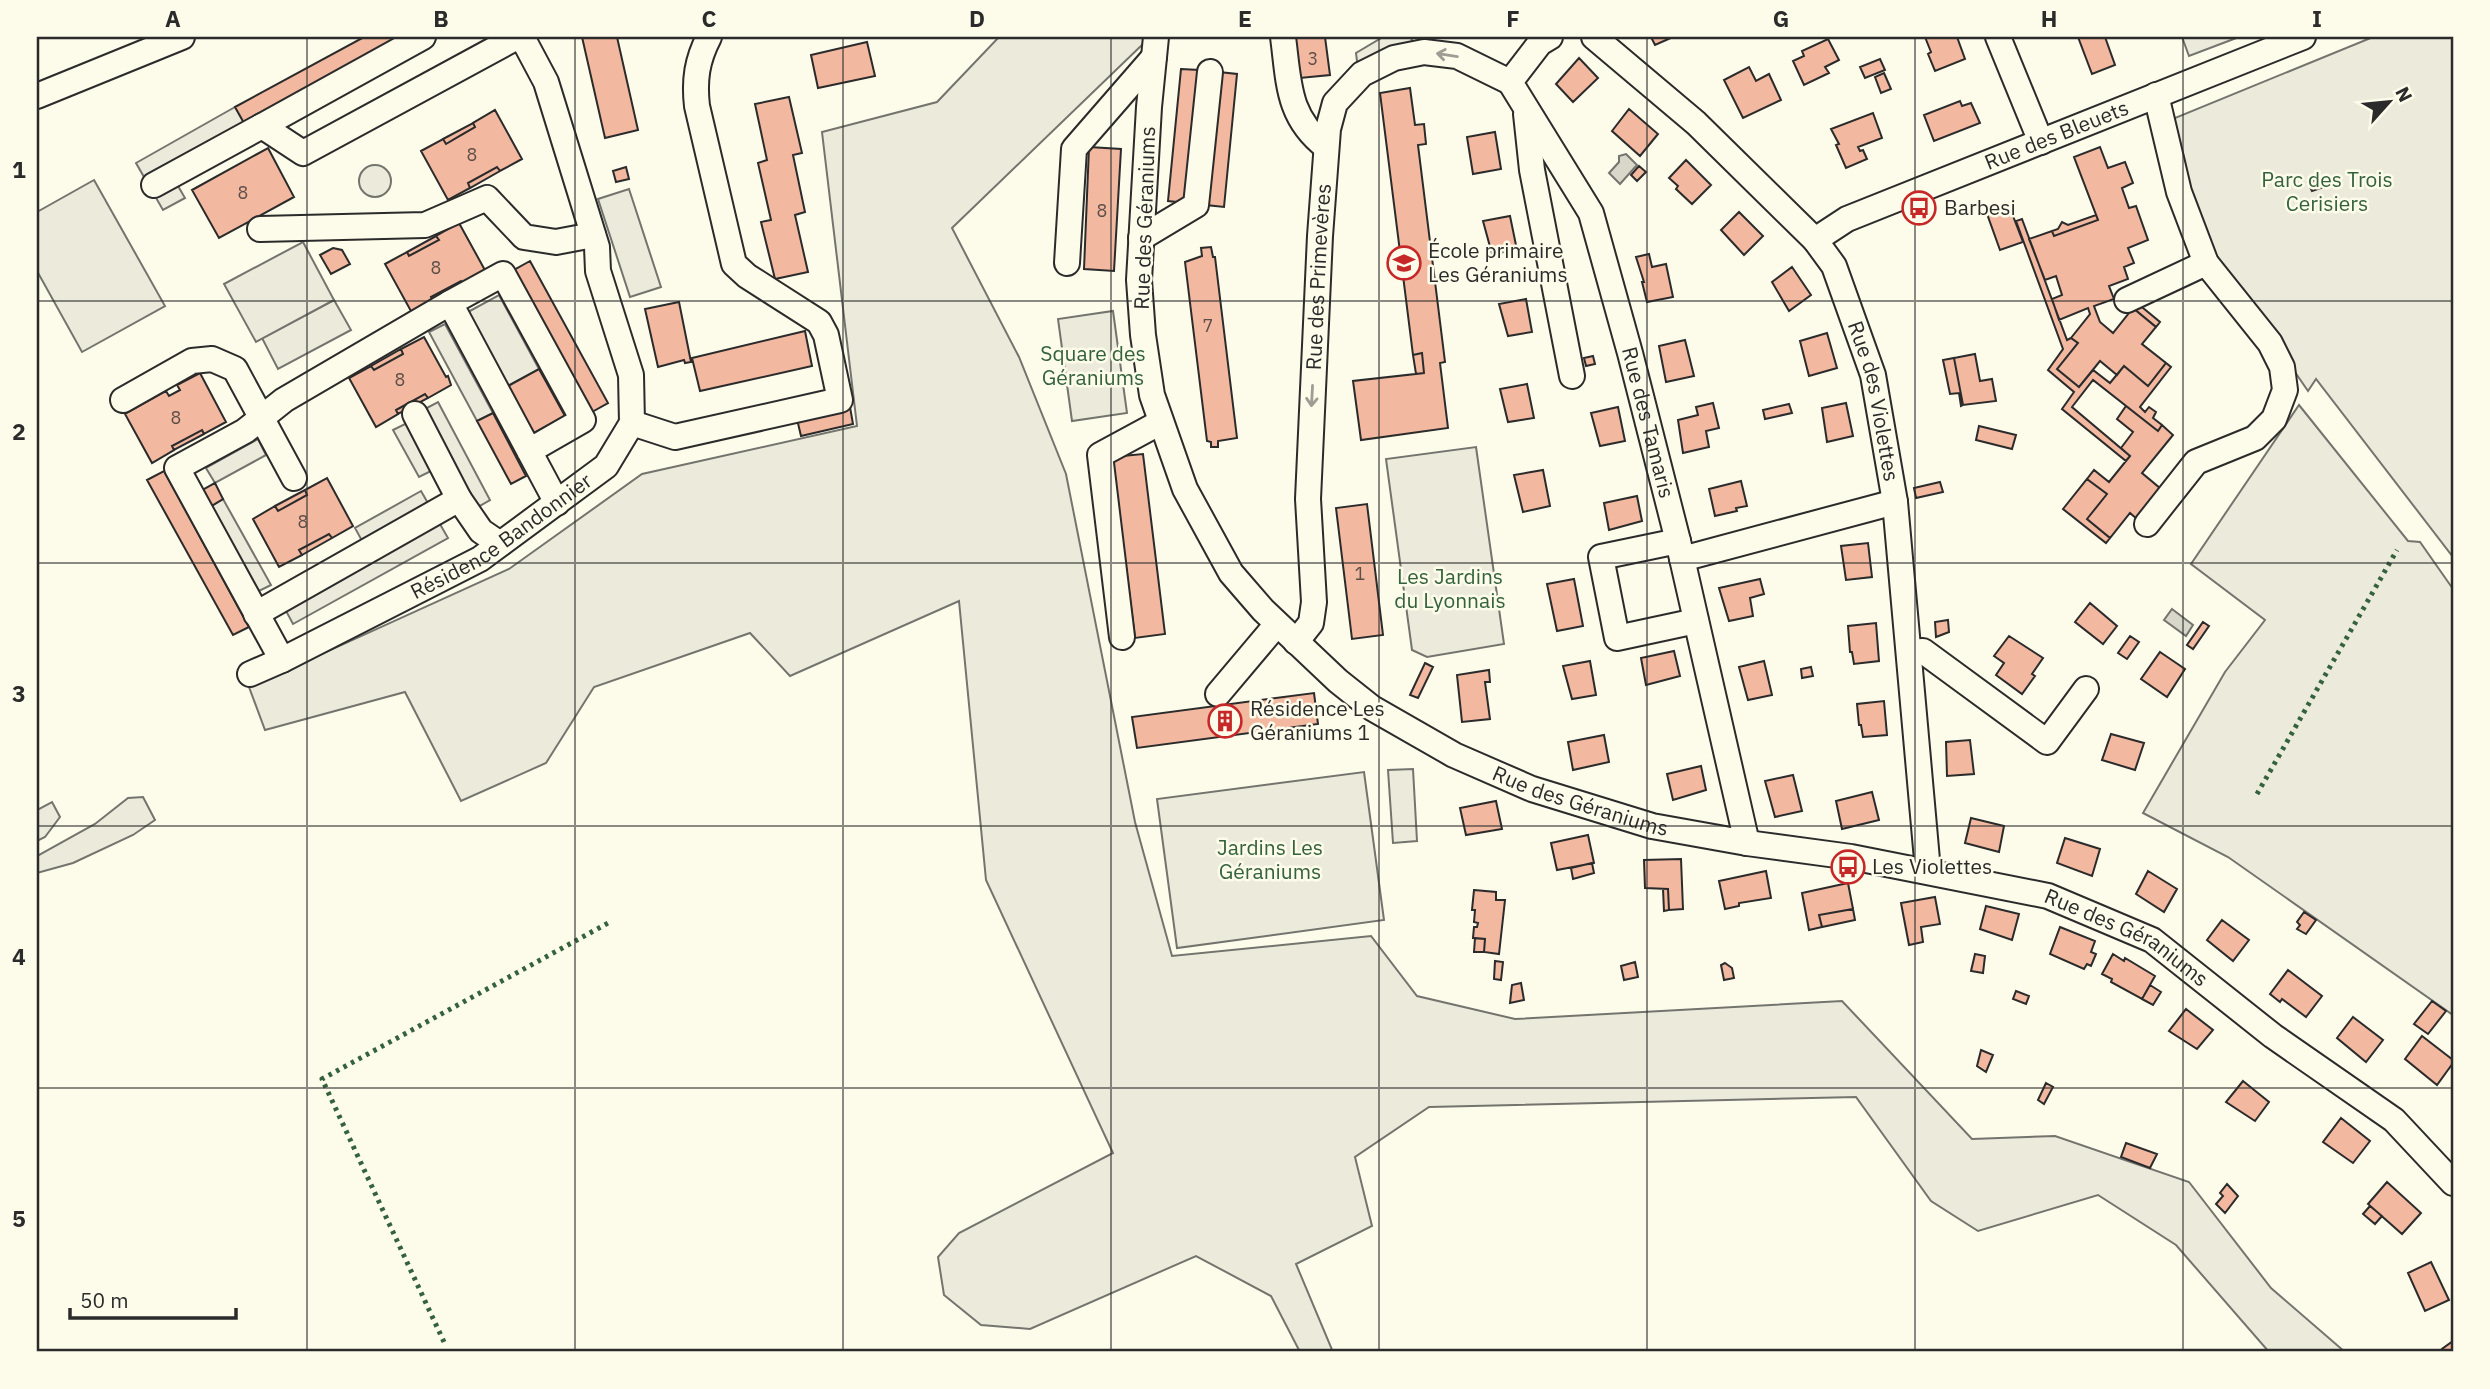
<svg xmlns="http://www.w3.org/2000/svg" width="2490" height="1389" font-family="'IBM Plex Sans',sans-serif">
<rect width="100%" height="100%" fill="#fdfbea"/>
<path fill="#ecebdb" stroke="#74746e" stroke-width="2" d="M999,37h146l-1,6 -192,185 67,129 47,117 69,348 37,134 199,-20 46,60 98,23 327,-18 130,138 83,-3 134,46 82,106 74,64h-76l-93,-107 -78,-50 -120,36 -47,-30 -75,-104 -427,10 -74,50 17,69 -76,38 37,88h-33l-29,-56 -75,-40 -166,73 -49,-4 -37,-30 -6,-38 21,-24 154,-80 -127,-273 -27,-279 -169,75 -40,-43 -156,54 -48,76 -85,38 -56,-109 -140,38 -16,-43 260,-118 133,-95 215,-48 -35,-294 115,-30z
M2373,37h80v520l-137,-178 -8,12 -90,-131 -37,-94 -11,-46z
M359 181a16 16 0 1 1 32 0a16 16 0 1 1-32 0Z
M334,300l17,30 -73,39 -16,-31z
M1113,311l14,102 -55,8 -14,-102z
M2299,405l109,136 12,1 33,47v426l-225,-158 -85,-44 82,-141 40,-52 -74,-56z
M1476,447l28,197 -77,13 -15,-7 -26,-191z
M1413,769l4,72 -24,2 -5,-73z
M1364,772l20,148 -207,28 -20,-149z
M143,797l12,23 -22,15 -60,28 -36,10v-17l58,-32 33,-26z
M52,802l8,15 -15,20 -8,4v-31z"/>
<path fill="#eceadb" stroke="#74746e" stroke-width="2" d="M1383,37h27l6,9 -58,23 -2,-16z
M2182,37h57l-50,19z
M235,107l9,16 -77,44 18,31 -22,12 -27,-47z
M94,180l71,126 -83,46 -45,-81v-59z
M629,189l32,98 -31,10 -32,-98z
M303,242l31,58 -78,42 -32,-58z
M499,295l40,74 -31,17 -40,-74z
M445,324l48,89 -16,8 -48,-89z
M438,402l52,98 -14,8 -53,-98z
M407,423l26,47 -14,7 -26,-47z
M258,439l8,16 -51,28 -9,-15z
M421,491l27,47 -155,86 -8,-15 87,-50 -17,-31z
M223,499l48,86 -16,8 -47,-85z"/>
<path fill="#d8d7c9" stroke="#74746e" stroke-width="2" d="M1626,154l11,11 -17,19 -11,-11 10,-11v-6z
M2172,609l21,16 -7,11 -22,-16z"/>
<path fill="#f2b8a0" stroke="#2b2b2b" stroke-width="2" d="M364,37h37l-157,86 -9,-16z
M582,37h35l21,93 -33,8z
M1294,37h31l5,38 -30,3z
M1651,37h22l-18,8z
M1925,37h32l8,22 -30,12 -7,-17 3,-2z
M2078,37h27l10,28 -23,9z
M1828,39l11,21 -14,7 4,6 -25,12 -11,-24 11,-5 -2,-5z
M867,42l8,34 -57,12 -7,-33z
M1579,58l19,20 -25,24 -17,-18z
M1880,59l5,11 -20,8 -5,-11z
M1749,67l7,14 13,-7 12,26 -38,18 -19,-38z
M1181,69l18,1 -13,133 -18,-2z
M1219,72l18,2 -13,133 -18,-2z
M1884,73l7,16 -10,4 -6,-16z
M1410,88l5,37 9,-1 2,20 -8,1 27,217 -5,1 8,65 -87,12 -8,-59 71,-8 -2,-20 -9,2 -33,-262z
M789,97l13,56 -9,2 12,57 -10,3 13,57 -33,7 -14,-57 10,-2 -13,-57 9,-3 -12,-56z
M1960,101l2,5 9,-3 9,20 -46,18 -10,-26z
M1629,109l29,25 -18,22 -28,-25z
M495,110l27,49 -22,12 -3,-4 -29,16 2,5 -22,12 -27,-49 22,-12 3,5 15,-9 14,-8 -2,-4z
M1873,113l9,25 -24,9 2,4 3,-1 4,9 -21,9 -10,-23 3,-1 -8,-15z
M473,123l2,4 -29,17 -3,-5z
M1495,132l6,37 -28,5 -6,-37z
M1089,147l32,2 -7,122 -30,-2z
M2100,147l8,21 17,-6 8,21 -11,5 7,20 7,-2 12,34 -20,8 6,15 -10,4 4,12 -19,7 5,13 -20,7 6,16 13,11 20,-25 23,19 -14,17 24,19 -18,23 -24,-20 -7,9 -17,-14 -21,26 -22,-18 21,-26 -7,-5 19,-24 -2,-6 -29,12 -7,-21 10,-4 -6,-19 -11,4 -16,-41 23,-8 2,5 44,-16 -24,-63z
M268,148l26,49 -75,41 -27,-48z
M1686,160l25,25 -19,19 -16,-15 2,-3 -9,-8z
M1639,166l7,6 -9,9 -6,-6z
M497,167l3,4 -30,17 -2,-5z
M626,167l3,12 -13,3 -3,-11z
M2320,178l4,9 -12,4 -4,-8z
M2008,203l15,39 -23,8 -14,-39z
M1739,212l24,24 -19,19 -23,-25z
M2096,215l2,5 -44,16 -2,-5 6,-2 4,-7 6,3z
M1510,216l7,34 -25,4 -9,-33z
M2022,219l45,121 4,-2 7,5 -21,26 22,18 14,-17 17,13 14,-17 24,20 18,-23 5,4 -31,40 5,5 4,-5 7,5 -3,6 9,7 -4,6 -65,-51 -21,27 58,49 -4,5 -64,-52 12,-17 -26,-22 15,-21 -47,-128z
M459,223l27,49 -23,12 -2,-3 -30,16 2,4 -21,12 -27,-49 22,-12 2,4 30,-16 -3,-4z
M436,236l3,4 -30,16 -2,-4z
M1211,247l2,10h2l22,181 -19,3v6h-7v-5l-4,-1 -22,-179 17,-6 -1,-8z
M333,248l9,2 8,14 -19,10 -11,-19z
M1649,254l3,13 14,-3 7,33 -26,5 -5,-20h2l-8,-25z
M530,261l78,142 -16,9 -78,-142z
M1792,267l19,28 -22,16 -17,-29z
M1526,299l6,33 -24,4 -9,-32z
M679,302l12,60 -6,1 -1,-3 -26,7 -13,-58z
M2137,303l23,19 -4,5 -23,-19z
M805,331l7,35 -112,25 -8,-33z
M1827,333l10,35 -28,8 -9,-35z
M424,337l22,40 2,-1 3,9 -23,13 -3,-4 -29,16 2,4 -22,13 -27,-49 22,-12 3,4 29,-16 -2,-5z
M1685,340l9,36 -28,6 -7,-36z
M401,349l2,5 -29,16 -3,-4z
M1422,353l2,20 -8,1 -3,-19z
M1975,354l5,27 12,-2 4,22 -33,4 -9,-47z
M1593,356l2,8 -9,2 -2,-8z
M1954,358l9,47 -2,1 -2,-13 -9,1 -7,-34z
M539,369l26,47 -31,17 -26,-47z
M200,373l26,49 -22,12 -2,-4 -30,16 2,4 -22,13 -27,-49 41,-23 3,5 11,-6 -3,-5z
M1527,384l7,34 -26,4 -8,-33z
M425,394l3,4 -30,16 -2,-4z
M1713,403l6,25 -13,3 3,16 -26,6 -5,-33 20,-5 -2,-8z
M1846,403l7,33 -26,6 -5,-34z
M1789,404l3,9 -27,6 -2,-9z
M2126,406l32,25 4,-6 11,10 -31,38 19,16 -24,30 -7,-6 -20,25 -23,-19 20,-25 -20,-15 7,-9 15,12 21,-26 -9,-8 12,-16 -16,-13z
M850,407l3,17 -52,12 -4,-17z
M1618,407l7,34 -25,5 -9,-33z
M493,413l33,63 -15,8 -34,-63z
M1979,426l37,9 -4,14 -36,-9z
M202,430l2,4 -30,16 -2,-4z
M1143,454l22,180 -30,4 -23,-181z
M1543,470l7,36 -27,6 -9,-37z
M164,471l85,156 -16,8 -86,-155z
M327,478l26,48 -21,12 -3,-4 -30,16 3,5 -23,12 -26,-48 22,-13 3,5 29,-16 -2,-5z
M2087,479l20,15 -20,25 23,19 -4,5 -43,-34z
M1741,481l6,25 -11,2 1,3 -22,5 -6,-27z
M1940,482l3,10 -27,6 -2,-10z
M215,483l8,16 -15,9 -9,-16z
M305,490l2,5 -29,16 -3,-5z
M1637,496l5,25 -33,9 -5,-27z
M1367,504l16,131 -31,4 -16,-131z
M329,534l3,4 -30,17 -3,-5z
M1868,543l4,34 -26,3 -5,-34z
M1574,579l9,47 -26,5 -10,-47z
M1760,579l4,15 -14,4 3,18 -24,5 -10,-33z
M2090,603l27,23 -14,18 -28,-22z
M1948,620l1,12 -13,5 -1,-15z
M2203,622l6,4 -16,23 -6,-4z
M1876,623l3,38 -25,3 -2,-12h-2l-2,-26z
M2009,636l34,22 -11,16 3,2 -13,18 -26,-19 8,-12 -10,-7z
M2130,636l9,6 -12,17 -9,-6z
M1674,651l6,25 -34,9 -5,-27z
M2160,652l25,17 -18,28 -26,-18z
M1590,661l6,34 -24,4 -9,-33z
M1764,661l8,34 -24,5 -9,-33z
M1425,663l8,4 -15,31 -8,-3z
M1811,667l2,9 -11,2 -1,-9z
M1489,670l1,12h-5l5,37 -28,3 -5,-47z
M1314,693l4,31 -181,24 -5,-31z
M1884,701l3,34 -24,2 -2,-12h-2l-2,-21z
M2111,734l33,9 -9,27 -33,-10z
M1604,735l5,27 -36,8 -5,-28z
M1970,740l4,34 -27,2 -1,-34z
M1701,766l5,24 -33,10 -6,-26z
M1793,775l9,36 -27,6 -10,-36z
M1872,792l7,28 -37,9 -6,-28z
M1496,801l6,28 -36,6 -6,-27z
M1971,818l33,8 -5,26 -34,-9z
M1588,835l6,28 -37,7 -6,-27z
M2065,838l35,11 -8,27 -35,-13z
M1681,859l2,50 -14,1 -1,-21 -23,-1 -1,-28z
M1592,863l2,10 -21,6 -2,-11z
M1766,871l5,27 -32,5v3l-14,3 -6,-28z
M2148,871l29,18 -13,23 -28,-18z
M1848,883l5,26 -34,6 3,12 -13,3 -7,-37z
M1663,889h5l1,21 -5,1z
M1474,890l22,2v8h9l-6,54 -15,-2 1,-13 -12,-1 1,-11h3l1,-4 -4,-1 1,-12h-3z
M1935,897l5,27 -19,3 2,15 -14,3 -8,-42z
M1986,906l33,8 -7,26 -32,-11z
M1853,909l2,11 -33,7 -3,-12z
M2304,912l12,8 -10,14 -9,-5 3,-4 -3,-3z
M2222,920l27,20 -16,21 -26,-21z
M2060,927l35,14 -4,11 5,2 -5,12 -4,-2 -3,5 -34,-15z
M1475,938l10,1 -1,13h-10z
M1975,954l10,2 -2,17 -12,-2z
M2113,954l11,7 1,-3 30,18 -13,23 -31,-17 1,-3 -10,-5z
M1495,961l8,1 -2,18 -7,-1z
M1635,962l3,15 -14,3 -3,-14z
M1725,963l7,5 2,10 -10,2 -3,-15z
M2288,970l34,26 -16,21 -24,-18 -2,3 -10,-8z
M1521,983l3,17 -14,3 2,-18z
M2150,985l11,7 -8,13 -11,-6z
M2016,991l13,5 -3,8 -13,-5z
M2432,1001l14,10 -18,23 -14,-10z
M2186,1009l27,21 -16,19 -28,-18z
M2353,1017l30,23 -17,22 -29,-24z
M2422,1036l31,24v3l-16,22 -32,-26z
M1981,1050l12,5 -7,17 -9,-6z
M2243,1081l26,21 -14,19 -29,-19z
M2046,1083l7,4 -9,17 -6,-4z
M2341,1118l29,23 -17,22 -30,-21z
M2126,1143l31,11 -7,14 -29,-11z
M2387,1182l34,31 -19,21 -34,-30z
M2227,1184l11,12 -13,17 -9,-9 7,-8 -3,-3z
M2370,1206l12,10 -7,8 -12,-10z
M2431,1262l18,38 -24,11 -17,-38z
M2453,1341v11h-10l-1,-3z"/>
<g fill="none" stroke-linecap="round" stroke-linejoin="round">
<defs>
<g id="minor">
<path id="s1" d="M1156,37l-7,70 -10,173 4,55 9,60 33,94 46,84 32,37 75,71 34,27 82,47 78,34 120,37 95,17 104,14 197,39 104,44 121,96 121,84 59,63"/>
<path d="M1283,37c6,45 4,80 43,110"/>
<path id="s2" d="M1550,37l-10,6 -30,39 81,131 39,140 48,188 69,302"/>
<path id="s3" d="M1594,37l102,86 119,117 19,26 39,109 22,127 33,369"/>
<path d="M1998,37l43,105"/>
<path d="M37,96l145,-59"/>
<path d="M1526,114l6,56 40,206"/>
<path d="M262,126l161,-89"/>
<path d="M154,185l108,-59 41,27 214,-116"/>
<path d="M260,229l165,-4 62,-27 37,39 32,5 37,-7"/>
<path d="M1141,238l55,-33 14,-133"/>
<path id="s4" d="M1815,240l32,-21 456,-182"/>
<path d="M1067,263l7,-114 80,-92"/>
<path d="M2127,300l79,-37"/>
<path d="M123,400l69,-39 20,-2 23,10 59,109"/>
<path d="M415,414l44,85 22,32 19,13"/>
<path d="M632,423l43,14 165,-37 -14,-65 -7,-13 -72,-46 -13,-12 -37,-158c-3,-26 0,-46 12,-69"/>
<path d="M529,451l54,-31 -80,-146 -53,29 107,200"/>
<path d="M2147,524l49,-62 59,-24 19,-19 11,-29 -3,-23 -12,-24 -64,-80 -27,-71 -23,-97"/>
<path d="M1678,541l-77,16 16,81 79,-17"/>
<path d="M1682,559l213,-57"/>
<path d="M256,614l203,-115"/>
<path d="M1122,637l-22,-182 61,-33"/>
<path id="s5" d="M1296,642l15,-19 3,-21 -6,-103 12,-263 8,-107 7,-26 27,-29 32,-16 30,-6 33,4 53,26"/>
<path d="M1910,652l13,-1 124,91 39,-53"/>
<path d="M282,660l-105,-192 68,-37 39,-31 166,-97"/>
<path id="s6" d="M250,674l32,-14 198,-101 126,-93 26,-43 -1,-48 -33,-104 -1,-24 -51,-165 -24,-45"/>
<path d="M1218,694l59,-70"/>
</g>
</defs>
<use href="#minor" stroke="#2b2b2b" stroke-width="28"/>
<use href="#minor" stroke="#fdfbea" stroke-width="24"/>
<path stroke="#34623c" stroke-width="5" stroke-dasharray="3.5 5" stroke-linecap="butt" d="M2257,794l140,-244
M444,1342l-122,-263 288,-157"/>
</g>
<defs><path id="oneway-shaft" d="M-6 0H5M1.5-3L5.5 0L1.5 3" fill="none" stroke-width="1.6" stroke-linecap="round" stroke-linejoin="round" transform="scale(1.75)"/></defs>
<g stroke="#9e9d94">
<use href="#oneway-shaft" transform="translate(1447 55) rotate(-171)"/>
<use href="#oneway-shaft" transform="translate(1312 396) rotate(93)"/>
</g>
<path fill="none" stroke="#2b2b2b" stroke-width="2" stroke-opacity="0.55" d="M307,37v1315M575,37v1315M843,37v1315M1111,37v1315M1379,37v1315M1647,37v1315M1915,37v1315M2183,37v1315M37,301h2416M37,563h2416M37,826h2416M37,1088h2416"/>
<defs>
<symbol id="bus-ring" viewBox="-11 -11 22 22"><circle r="9.5" fill="#fdfbea" stroke="#c62828" stroke-width="1.5"/><path d="M-5-6H5V4H4V6H2V4H-2V6H-4V4H-5ZM-3.5-4V0h7V-4ZM-3.5 1.2v1.5H-2V1.2ZM2 1.2v1.5H3.5V1.2Z" fill="#c62828"/></symbol>
<symbol id="school-ring" viewBox="-11 -11 22 22"><circle r="9.5" fill="#fdfbea" stroke="#c62828" stroke-width="1.5"/><path d="M0-5L7-2L0 1L-7-2ZM-4 1L0 2.5L4 1V4Q0 6-4 4Z" fill="#c62828"/></symbol>
<symbol id="building-ring" viewBox="-11 -11 22 22"><circle r="9.5" fill="#fdfbea" stroke="#c62828" stroke-width="1.5"/><path d="M-4-6H4V6H1V3H-1V6H-4ZM-2.5-4.3h1.7v1.8h-1.7ZM.8-4.3h1.7v1.8H.8ZM-2.5-1h1.7V.8h-1.7ZM.8-1h1.7V.8H.8Z" fill="#c62828"/></symbol>
</defs>
<g fill-rule="evenodd">
<use href="#bus-ring" x="1900" y="189" width="38" height="38"/>
<use href="#school-ring" x="1385" y="244" width="38" height="38"/>
<use href="#building-ring" x="1206" y="702" width="38" height="38"/>
<use href="#bus-ring" x="1829" y="848" width="38" height="38"/>
</g>
<g text-anchor="middle" stroke-width="5" stroke-linejoin="round" paint-order="stroke">
<g font-size="18" fill="#5d4e48">
<text x="1313" y="65">3</text>
<text x="472" y="161">8</text>
<text x="243" y="199">8</text>
<text x="1102" y="217">8</text>
<text x="436" y="274">8</text>
<text x="1208" y="332">7</text>
<text x="400" y="386">8</text>
<text x="176" y="424">8</text>
<text x="303" y="528">8</text>
<text x="1360" y="580">1</text>
</g>
<g font-size="21" fill="#2b2b2b" stroke="#fdfbea">
<text dy="7" stroke="none"><textPath href="#s4" startOffset="264">Rue des Bleuets</textPath></text>
<text transform="translate(1145 218) rotate(-88)" y="7">Rue des Géraniums</text>
<text dy="7" stroke="none"><textPath href="#s5" startOffset="371">Rue des Primevères</textPath></text>
<text dy="7" stroke="none"><textPath href="#s3" startOffset="474">Rue des Violettes</textPath></text>
<text dy="7" stroke="none"><textPath href="#s2" startOffset="432">Rue des Tamaris</textPath></text>
<text dy="7" stroke="none"><textPath href="#s6" startOffset="287">Résidence Bandonnier</textPath></text>
<text dy="7" stroke="none"><textPath href="#s1" startOffset="980">Rue des Géraniums</textPath></text>
<text dy="7" stroke="none"><textPath href="#s1" startOffset="1547">Rue des Géraniums</textPath></text>
</g>
<g font-size="21" fill="#34623c" stroke="#fdfbea">
<text x="2327" y="187">Parc des Trois<tspan x="2327" dy="24">Cerisiers</tspan></text>
<text x="1093" y="361">Square des<tspan x="1093" dy="24">Géraniums</tspan></text>
<text x="1450" y="584">Les Jardins<tspan x="1450" dy="24">du Lyonnais</tspan></text>
<text x="1270" y="855">Jardins Les<tspan x="1270" dy="24">Géraniums</tspan></text>
</g>
<g font-size="21" fill="#2b2b2b" stroke="#fdfbea" text-anchor="start">
<text x="1944" y="215">Barbesi</text>
<text x="1428" y="258">École primaire<tspan x="1428" dy="24">Les Géraniums</tspan></text>
<text x="1250" y="716">Résidence Les<tspan x="1250" dy="24">Géraniums 1</tspan></text>
<text x="1872" y="874">Les Violettes</text>
</g>
</g>
<rect width="2490" height="1389" fill="none" stroke="#fdfbea" stroke-width="77"/>
<g transform="translate(2389 102) rotate(63)" stroke="#fdfbea" stroke-width="5" paint-order="stroke">
<path d="M0-5L12 26L0 18L-12 26Z" fill="#2b2b2b"/>
<text y="-10" font-size="19" font-weight="bold" text-anchor="middle" fill="#2b2b2b">N</text>
</g>
<path d="M70 1308v10h166v-10" fill="none" stroke="#2b2b2b" stroke-width="3.5"/>
<text x="80" y="1308" font-size="21" fill="#2b2b2b" stroke="#fdfbea" stroke-width="5" paint-order="stroke">50 m</text>
<rect x="38" y="38" width="2414" height="1312" fill="none" stroke="#2b2b2b" stroke-width="2.5"/>
<g font-size="23" text-anchor="middle" font-weight="bold" fill="#2b2b2b">
<text x="173" y="27">A</text>
<text x="441" y="27">B</text>
<text x="709" y="27">C</text>
<text x="977" y="27">D</text>
<text x="1245" y="27">E</text>
<text x="1513" y="27">F</text>
<text x="1781" y="27">G</text>
<text x="2049" y="27">H</text>
<text x="2317" y="27">I</text>
<text x="19" y="178">1</text>
<text x="19" y="440">2</text>
<text x="19" y="702">3</text>
<text x="19" y="965">4</text>
<text x="19" y="1227">5</text>
</g>
</svg>
